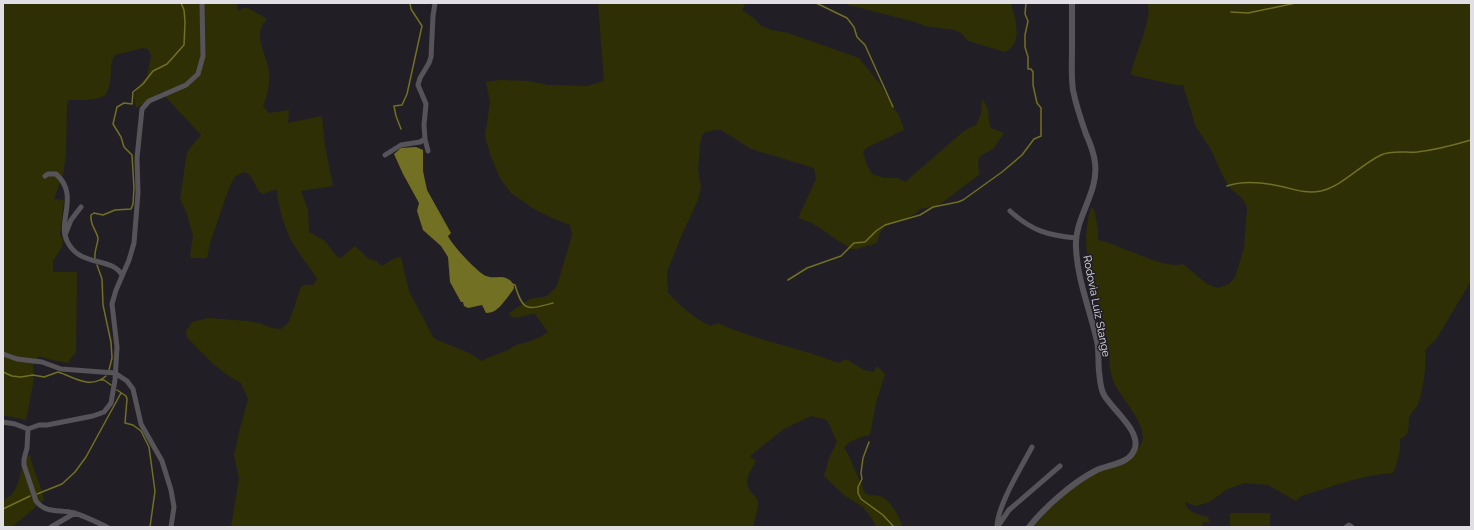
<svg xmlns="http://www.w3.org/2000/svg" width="1474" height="530" font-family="Raleway,sans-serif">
<rect width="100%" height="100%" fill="#221e26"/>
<path fill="#2f2f06" d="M3,3h234v8l9,-4 21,12c-16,17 0,34 2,53 1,12 -2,24 -6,34l6,7 20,-3 -1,13 34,-7 3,30 8,40 -32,5 7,19 1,22 16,9 13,17 4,-1 13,-11 14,13 7,2 6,5 13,-8 6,-1 8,34 24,46 4,3 30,12 15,9c8,-5 17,-7 26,-11 4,-2 7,-5 11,-6 11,-2 20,-6 29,-12l-13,-18c-9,0 -15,5 -24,3l-2,-4 21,-14 17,-3 10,-10 15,-51 -2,-10 -18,-7 -18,-9 -23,-16 -11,-15 -10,-24 -5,-18 5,-34 -4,-20 14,-2 29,1 19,4 39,1 17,-5 -6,-78h148l-4,7 13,9 6,7 11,4 16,3 71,25 21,26 14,25 5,6 5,15 -38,18 -3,4 4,13 5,9 13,4h13l7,4 59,-51 13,-7 4,-11 1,-14c10,12 4,18 9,29l13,5 -10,15 -15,9 -1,9 2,8 -41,31 -19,4c-8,12 -29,10 -39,22 -2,3 -3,8 -4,12l-20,6h-6l-39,-26 -14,-5 18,-39 -2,-11 -63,-19 -30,-19h-7l-10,3 -2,3 -2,9 -2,25 3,17 -3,13 -15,32 -16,40 1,21c13,13 26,26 43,33l7,-3c38,18 81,24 120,40l8,-4 18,11 10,2 3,-6 8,8 -9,29 -6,32c-9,2 -21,5 -26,13l4,6 17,39c5,4 10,1 15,3 11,4 19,21 23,31h-27l-4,-8 -9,-12 -18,-11 -21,-20 5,-18 8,-16 -10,-22 -16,-4 -27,13 -34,27 6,5c-5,9 -14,21 -5,31 3,4 6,5 7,10 1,9 -5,17 -4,25h-523l8,-49 -5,-23 5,-23 9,-33 -7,-16c-22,-11 -37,-28 -54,-46l-1,-6 6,-9 16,-4 39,3 12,2 13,5 9,1 8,-7 12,-35 4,-2h8l4,-6c-7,-12 -16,-22 -23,-34 -8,-12 -17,-41 -17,-56l-14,5c-9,-4 -8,-19 -19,-22l-8,4 -6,9 -19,55 -4,18h-15l-2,-2 3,-20 -6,-22 -7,-15 7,-47 14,-17 -40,-43 -25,16 -2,-12 3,-8 10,-12 4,-20 -3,-7 -5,-1 -28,7c-4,6 -4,10 -4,18 0,5 -2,17 -5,21 -5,7 -30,6 -37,6l-2,4 -1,51 -3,19 -9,25 10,1 -4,34 1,4h2l-1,9 -9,14v11h24l-1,81 -6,6 -1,4 -17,-3 -13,-4 -6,10 1,13 -8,41 -23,-5z
M841,3h170c4,17 13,39 -6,49l-37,-11 -7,-8 -7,-3 -29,-4 -10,-4z
M1148,3h323v278l-34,57 -12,12c2,14 -2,38 -6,52 -2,6 -8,10 -10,16 -1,9 2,16 -9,21 1,12 -2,23 -7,34 -32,2 -62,14 -92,23l-5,5 -28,-16 -24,-2 -16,6 -19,13 -13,4 -11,-4c1,10 14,13 23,15l2,6 -6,-1 -3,5h-168c12,-14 25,-26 38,-39 5,-5 10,-11 16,-15 17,-10 44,-9 54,-29 9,-17 -20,-46 -27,-61 -6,-14 -4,-30 -7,-45 -10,-42 -30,-86 -16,-130l3,1 4,19v12c22,4 65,30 85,24l24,20 11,4 11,-4 6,-7 9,-29 3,-40 -4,-9 -12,-10 -6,-9 -15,-32 -14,-21 -13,-42h-7l-45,-10c4,-23 20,-49 17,-72z
M30,455c3,16 11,29 14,45l-32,27h-9v-27c18,-7 16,-27 22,-43z
M1230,513h40v14h-40z"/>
<path fill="#717023" d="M416,147l7,3v21l4,19 24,43 -3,3c3,8 30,37 38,40 5,2 9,1 15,1 5,0 13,4 13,11 0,1 -9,13 -11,15 -4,5 -9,10 -17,10l-4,-8 -14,3 -4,-2 -1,-4h-2l-11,-20 -2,-25 -7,-11 -18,-16 -6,-19 2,-8 -16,-29 -9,-20 7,-6z"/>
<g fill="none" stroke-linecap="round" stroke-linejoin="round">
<path stroke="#717023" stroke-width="1.5" d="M816,3l31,15 7,9 3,10 8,8 28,62
M1231,12l17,1 48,-10
M401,129l-5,-13 -2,-10 8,-1 5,-11 15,-68 -11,-17 -1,-6
M1227,186c17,-6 40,-3 57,1 12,3 24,7 37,4 23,-6 39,-26 60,-36 11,-5 24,-2 36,-3 18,-2 37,-7 54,-12
M95,258c-1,-7 3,-14 3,-20 -2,-9 -8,-12 -7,-23l3,-2 9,2 12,-5 16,-1 2,-5 1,-16 -2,-33 -8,-8 -3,-10 -8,-13 4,-17 7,-4 8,1 1,-12 10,-8 10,-13 14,-7 17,-19 1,-23 -1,-12 -3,-7
M97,265l5,14 1,26 8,37 1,16 -3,12
M788,280l19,-12 34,-12 13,-13 11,-1 11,-11 9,-6 35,-10 13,-8 25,-5 5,-2 39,-28 20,-17 12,-16 7,-3v-28l-4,-5 -4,-18v-13l-2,-3h-3v-12l-3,-10v-12l3,-14 -3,-7 1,-11
M512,284l3,1c8,27 12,25 38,18
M3,372l9,4 9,1 12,-2 11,2 14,-5c16,5 32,18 48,4
M101,380h3l7,5
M117,390l9,6 1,3 -2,24 8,2 8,6 8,16 6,44 -5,36
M869,442l-6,16 -2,15 1,6 -4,8v6l3,6 22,16 11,12
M37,494l25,-10 13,-12 11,-15 35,-64
M3,509l27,-13"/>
<path stroke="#565458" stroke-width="5" d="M428,151l-3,-12 -1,-14 2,-21 -8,-19 2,-7 9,-15 2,-6 2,-41 2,-13
M385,155l16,-10 19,-3 5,-3
M45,176l3,-2h8c24,21 1,47 11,67 13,27 44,15 55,34
M1010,211c22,20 37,24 66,27
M65,235l6,-15 10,-13
M3,354l14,5 25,3 19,7 54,4 12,8 6,8 8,35 21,37 9,29 3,17 -3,20
M3,422l12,2 13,5 11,-4h8l46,-9 11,-4 7,-9 4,-23 2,-33 -5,-43 4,-14 13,-30 5,-17 4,-50 -1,-35 5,-49 7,-8 37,-16 12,-11 5,-18 -1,-53
M28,429l-1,19 -3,11v6l12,36c10,13 24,8 38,12 11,3 22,9 33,14
M998,526l11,-16 51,-44
M51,527l24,-14
M997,527c0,-21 25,-61 35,-80
M1346,527l3,-2 3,2"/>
<path stroke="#565458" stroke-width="6" d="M1029,527c16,-20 43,-44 66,-56 13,-7 35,-6 40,-23 5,-18 -23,-39 -31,-53 -4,-7 -4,-16 -5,-24 -1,-10 0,-20 -2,-30 -7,-31 -20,-62 -21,-94 -2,-29 23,-54 19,-84 -1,-11 -5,-20 -9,-29 -5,-14 -10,-29 -13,-44 -2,-13 -1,-28 -1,-42 0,-15 0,-30 0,-45"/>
</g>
<g text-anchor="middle" stroke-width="3.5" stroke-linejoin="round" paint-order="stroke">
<g font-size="11" fill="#e1dee4" stroke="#221e26">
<text transform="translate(1097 306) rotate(79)" y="4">Rodovia Luiz Stange</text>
</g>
</g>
<rect width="1474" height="530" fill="none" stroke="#e1dee4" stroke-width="8"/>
</svg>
